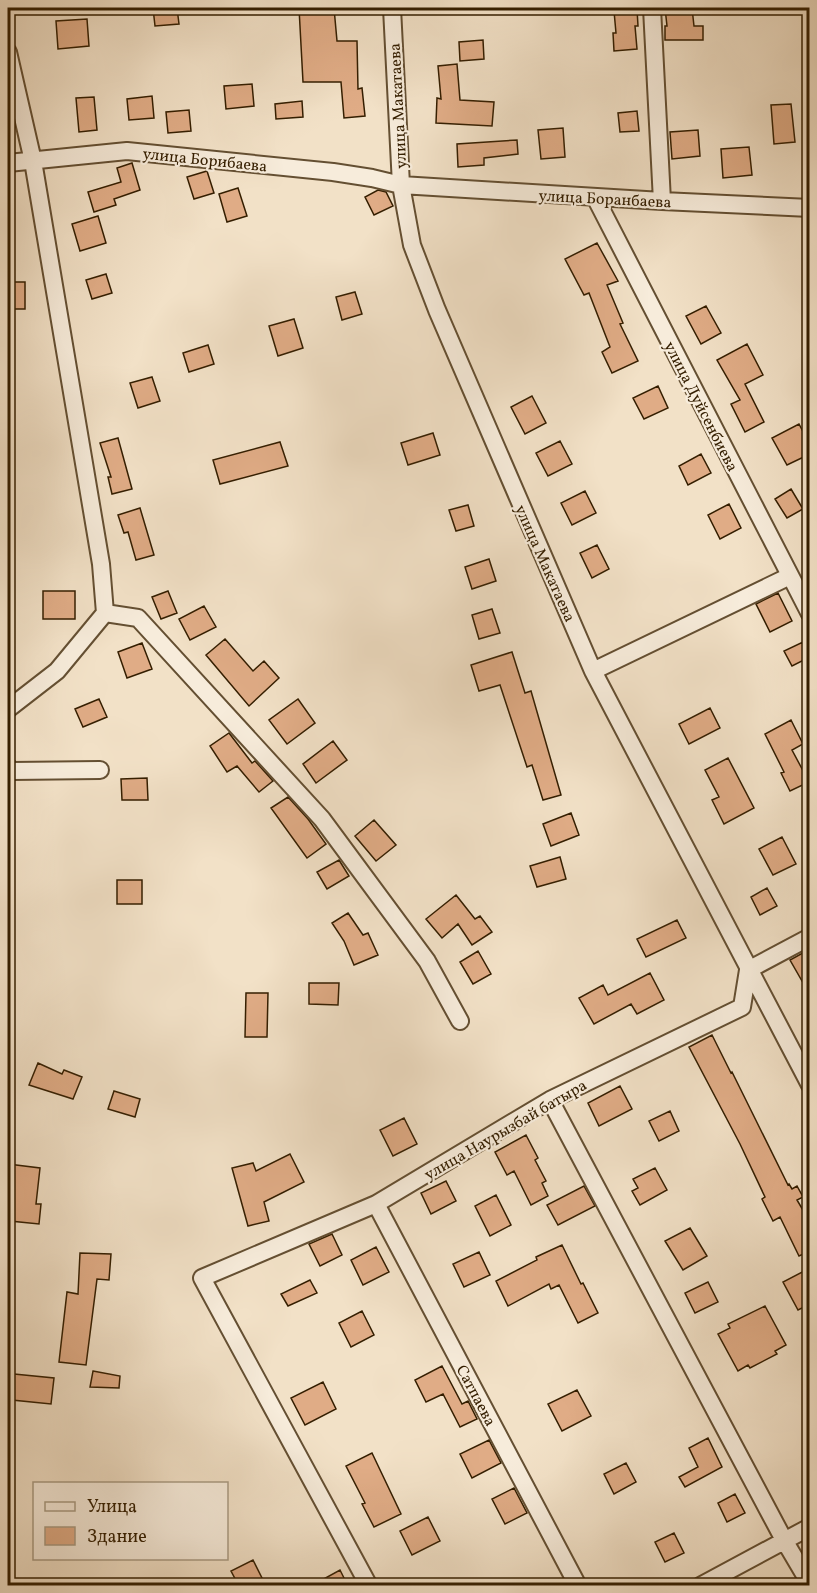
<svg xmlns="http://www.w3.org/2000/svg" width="817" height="1593" font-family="Vollkorn,serif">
<rect width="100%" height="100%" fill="#f2e1c7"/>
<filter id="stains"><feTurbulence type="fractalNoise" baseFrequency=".00333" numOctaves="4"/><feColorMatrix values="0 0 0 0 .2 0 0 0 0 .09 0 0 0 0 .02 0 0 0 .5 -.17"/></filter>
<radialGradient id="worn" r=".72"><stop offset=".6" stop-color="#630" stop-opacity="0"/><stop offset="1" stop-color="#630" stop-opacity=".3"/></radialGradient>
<path fill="#e0ac86" stroke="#341e00" stroke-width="1.5" d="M153,8h24l2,16 -24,2z
M299,8h35l3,33h20l1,48 4,-1 3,28 -21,2 -3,-36h-38z
M665,8h27l2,18h9v14h-38v-14h2z
M637,9l1,17h-3l2,23 -23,2 -1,-18h3l-2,-22z
M87,19l2,27 -31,3 -2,-28z
M483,40l1,19 -24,2 -1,-19z
M457,64l3,36 34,2 -2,24 -56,-3 1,-25 4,1 -3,-33z
M252,84l2,22 -28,3 -2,-23z
M152,96l2,22 -25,2 -2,-21z
M94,97l3,33 -18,2 -3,-34z
M302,101l1,16 -27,2 -1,-15z
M791,104l4,38 -21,2 -3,-39z
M189,110l2,21 -23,2 -2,-21z
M637,111l2,20 -19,1 -2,-19z
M563,128l2,29 -24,2 -3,-29z
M698,130l2,26 -28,3 -2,-27z
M517,140l1,14 -34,4v7l-26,2 -1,-23z
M749,147l3,28 -29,3 -2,-29z
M132,163l8,27 -26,9 2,6 -22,7 -6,-20 33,-10 -4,-14z
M207,171l7,22 -20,6 -7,-22z
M238,188l9,28 -20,6 -8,-28z
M378,190l8,2 7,14 -19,9 -9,-18z
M98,216l8,27 -26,8 -8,-27z
M597,243l21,38 -11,4 16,38 -3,1 18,37 -26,12 -10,-21 8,-5 -21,-54 -5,2 -19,-36z
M106,274l6,19 -20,6 -6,-19z
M8,282h17v27h-17z
M355,292l7,22 -20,6 -6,-23z
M706,306l15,27 -20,11 -15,-28z
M294,319l9,29 -25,8 -9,-30z
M747,344l16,31 -18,9 19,38 -19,10 -14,-28 9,-4 -23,-40z
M208,345l6,19 -25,8 -6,-19z
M152,377l8,24 -22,7 -8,-25z
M658,386l10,22 -24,11 -11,-21z
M532,396l14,27 -21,11 -14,-27z
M799,424l11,21v9l-23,11 -15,-27z
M433,433l7,22 -32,10 -7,-22z
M118,438l14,51 -20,5 -4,-17h3l-11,-34z
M560,441l12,23 -24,12 -12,-23z
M280,442l8,24 -68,18 -7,-24z
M701,454l10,19 -23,12 -9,-19z
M791,489l12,20 -16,9 -12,-19z
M585,491l11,22 -24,12 -11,-22z
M729,504l12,24 -21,11 -12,-24z
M468,505l6,21 -18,5 -7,-21z
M140,508l14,47 -18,5 -8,-28 -4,1 -6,-18z
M597,545l12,24 -17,9 -12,-25z
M489,559l7,22 -24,8 -7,-22z
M43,591h32v28h-32z
M168,591l9,22 -16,6 -9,-22z
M778,593l14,28 -22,11 -14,-28z
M204,606l12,21 -26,13 -11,-21z
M492,609l8,24 -21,6 -7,-24z
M225,639l28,32 11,-10 15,17 -30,28 -43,-51z
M803,642l7,15 -18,9 -8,-15z
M142,643l10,26 -25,9 -9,-26z
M512,652l13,41 6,-2 30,104 -18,5 -11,-35 -5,2 -27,-82 -21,6 -8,-26z
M99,699l8,18 -24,10 -8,-18z
M298,699l17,24 -28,21 -18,-24z
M710,708l10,20 -31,16 -10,-20z
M791,720l12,24 -11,6 17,32 -19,9 -9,-18 3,-1 -19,-38z
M229,733l23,30 3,-2 18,20 -14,11 -22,-26 -10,6 -17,-26z
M333,741l14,19 -31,23 -13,-19z
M728,758l26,50 -30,16 -12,-24 7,-3 -14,-27z
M147,778l1,22h-26l-1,-21z
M288,797l20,22 18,25 -19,14 -36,-50z
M571,813l8,22 -28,11 -8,-22z
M374,820l22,25 -20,16 -21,-25z
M782,837l14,27 -23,11 -14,-26z
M560,857l6,22 -29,8 -7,-21z
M339,860l10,16 -22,13 -10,-17z
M117,880h25v24h-25z
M767,888l10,18 -17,9 -9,-18z
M456,895l19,24 5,-3 12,16 -20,13 -14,-21 -16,14 -16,-19z
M348,913l15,22 5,-2 10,22 -24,10 -10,-24 -12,-18z
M677,920l9,18 -40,19 -9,-18z
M810,949v46l-20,-35z
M478,951l13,23 -18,10 -13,-22z
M650,973l14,27 -27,14 -6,-10 -37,20 -15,-26 24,-13 5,10z
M309,983h30l-1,22 -29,-1z
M246,993h22l-1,44h-22z
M712,1035l19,38 1,-1 56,113 1,-1 3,5 5,-3 6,11 -6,3 13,22v29l-11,5 -19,-39 -7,4 -11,-22 3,-2 -25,-53 -51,-97z
M38,1063l24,11 2,-4 18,7 -9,22 -44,-14z
M620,1086l12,23 -33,17 -11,-23z
M114,1091l26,8 -5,18 -27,-8z
M670,1111l9,20 -20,10 -10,-20z
M404,1118l13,26 -24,12 -13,-26z
M526,1135l12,23 -3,2 11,21 -4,2 6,13 -17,9 -17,-34 -7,4 -12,-23z
M290,1154l14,28 -40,20 5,19 -21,5 -16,-58 21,-5 3,8z
M8,1164l32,4 -4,36h5l-2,20 -29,-3 2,-23 -4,-1z
M655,1168l12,22 -27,15 -8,-14 6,-3 -5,-9z
M446,1181l10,20 -25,13 -10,-21z
M584,1186l11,20 -37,19 -11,-20z
M496,1195l15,30 -21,11 -15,-30z
M690,1228l17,28 -24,14 -18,-29z
M332,1234l10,21 -22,11 -11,-22z
M562,1245l19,39 2,-1 15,30 -20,10 -19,-38 -8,4 -2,-5 -41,22 -12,-25 41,-21 -1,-3z
M376,1247l13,25 -26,13 -12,-25z
M479,1252l11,23 -26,12 -11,-23z
M80,1253l31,1 -2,26 -12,-1 -11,86 -27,-3 8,-70 11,2z
M810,1268v36l-12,6 -15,-28z
M310,1280l7,13 -29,13 -7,-12z
M708,1282l10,20 -23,11 -10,-20z
M765,1306l21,39 -11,6 2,3 -27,14 -2,-3 -10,6 -20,-37 12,-6 -2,-4z
M362,1311l12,24 -23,12 -12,-24z
M442,1366l20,38 6,-3 9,18 -17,8 -17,-33 -17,8 -11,-22z
M93,1371l27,5 -1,12 -29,-1z
M14,1374l40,4 -3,26 -39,-4z
M323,1382l13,27 -31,16 -14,-27z
M577,1390l14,26 -29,15 -14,-27z
M708,1438l14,29 -37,20 -6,-10 19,-10 -9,-19z
M489,1440l12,23 -29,15 -12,-24z
M372,1453l29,61 -27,13 -12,-23 3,-1 -19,-37z
M626,1463l10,19 -22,12 -10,-20z
M514,1488l13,25 -22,11 -13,-25z
M735,1494l10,19 -18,9 -9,-19z
M428,1517l12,24 -28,14 -12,-24z
M674,1533l10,20 -19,9 -10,-20z
M253,1560l13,26h-27l-8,-15z
M340,1570l8,16h-37z"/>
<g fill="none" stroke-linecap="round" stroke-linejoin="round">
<defs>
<path id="minor" d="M392,8l9,177 11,60 25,65 156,361 217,414
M652,8l10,193
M8,52l25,109 68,403 4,49 -48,58 -49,38
M8,163l119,-12 206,21 39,6 29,7 261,16 148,7
M595,197l215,417
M105,613l33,5 184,201 105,142 33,60
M593,671l197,-95
M8,767l4,4 88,-1
M550,1100l234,440 26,44
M376,1204l202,382
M369,1586l-167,-308 174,-74 174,-104 192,-93 6,-37 62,-33
M700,1586l110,-59"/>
</defs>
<use href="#minor" stroke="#644f32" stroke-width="20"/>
<use href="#minor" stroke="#f7ecdb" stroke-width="16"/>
</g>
<g text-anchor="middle" stroke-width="4.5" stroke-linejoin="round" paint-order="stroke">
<g font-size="16" fill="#341e00" stroke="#f7ecdb">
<text transform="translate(397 106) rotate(-93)" y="6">улица Макатаева</text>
<text transform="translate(205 159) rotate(6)" y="6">улица Борибаева</text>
<text transform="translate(605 198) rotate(3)" y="6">улица Боранбаева</text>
<text transform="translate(702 406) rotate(63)" y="6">улица Дуйсенбиева</text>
<text transform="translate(546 563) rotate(66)" y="6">улица Макатаева</text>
<text transform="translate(505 1129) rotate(-30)" y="6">улица Наурызбай батыра</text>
<text transform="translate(477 1395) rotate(62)" y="6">Сатпаева</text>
</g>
</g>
<rect width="817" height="1593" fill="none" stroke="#f2e1c7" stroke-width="30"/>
<rect x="9" y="9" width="799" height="1575" fill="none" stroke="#341e00" stroke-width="3"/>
<rect x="15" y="15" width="787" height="1563" fill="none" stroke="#341e00" stroke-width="1.5"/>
<rect x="33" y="1482" width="195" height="78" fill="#f7ecdb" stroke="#a99a83" stroke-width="1.5"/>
<rect x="45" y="1502" width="30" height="9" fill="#f7ecdb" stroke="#a99a83" stroke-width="1.5"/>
<text x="87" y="1512" font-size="18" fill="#341e00">Улица</text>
<rect x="45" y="1527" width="30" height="18" fill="#e0ac86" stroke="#a99a83" stroke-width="1.5"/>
<text x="87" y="1542" font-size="18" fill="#341e00">Здание</text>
<rect width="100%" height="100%" filter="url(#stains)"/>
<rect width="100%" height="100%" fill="url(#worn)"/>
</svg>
